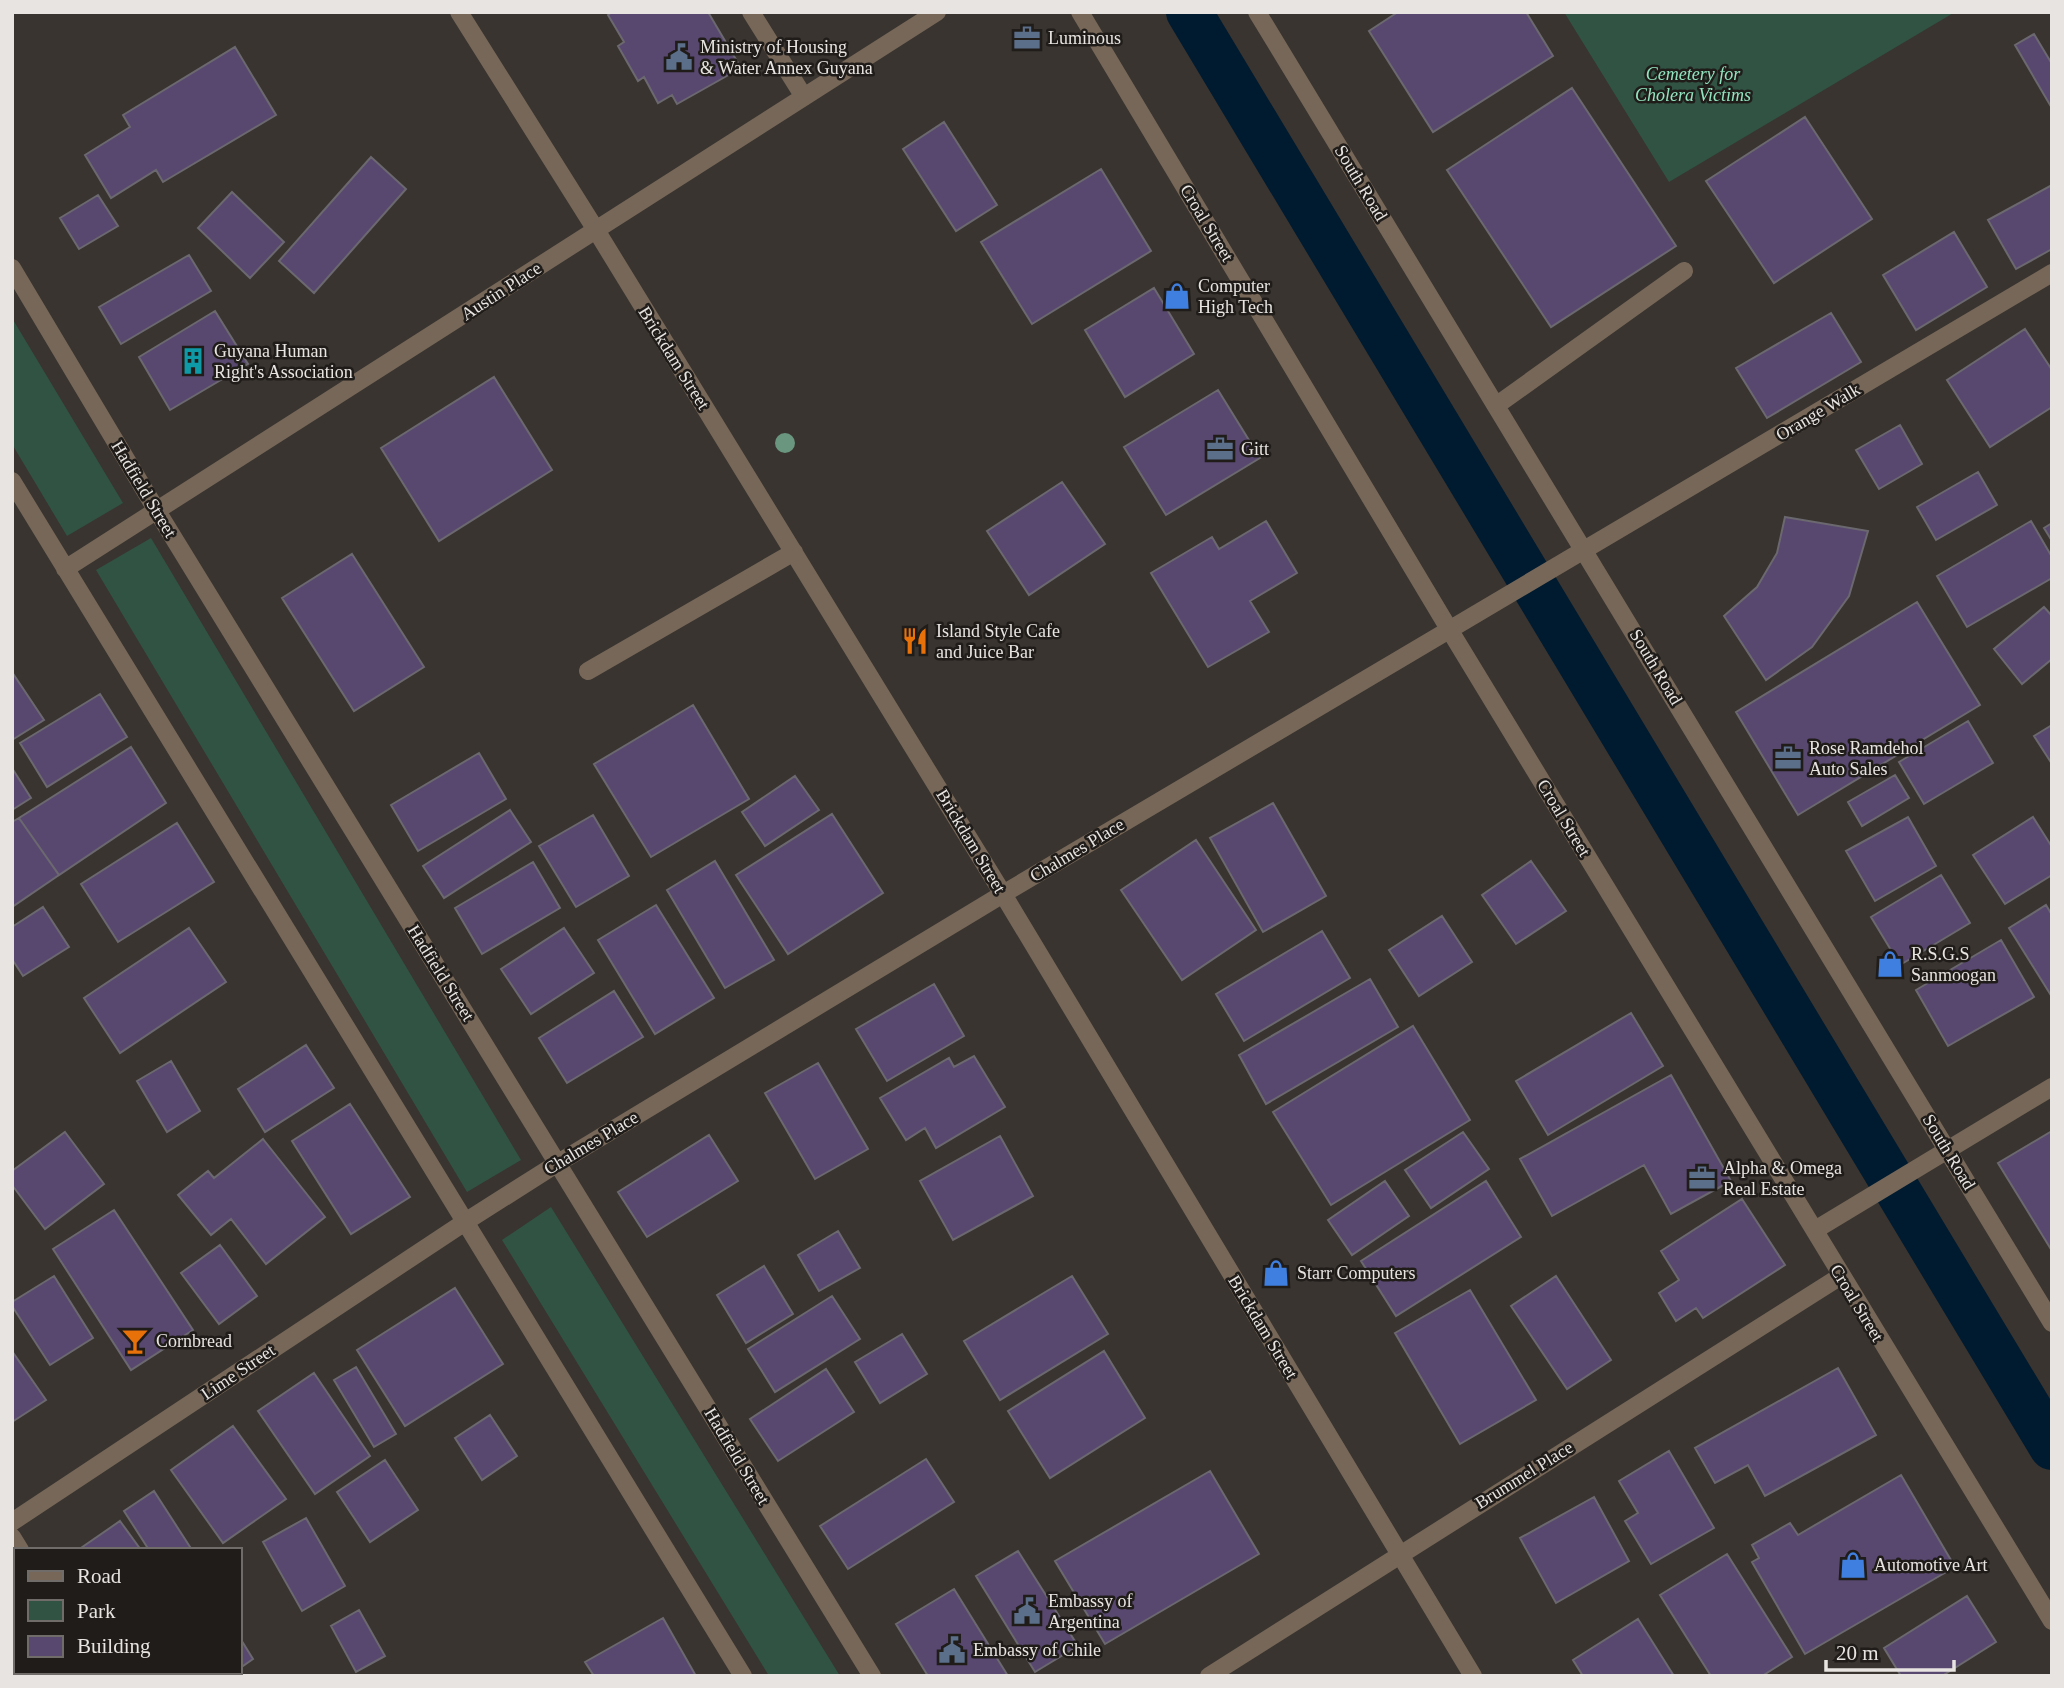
<svg xmlns="http://www.w3.org/2000/svg" width="2064" height="1688" font-family="Georgia,serif">
<rect width="100%" height="100%" fill="#39342f"/>
<path fill="#305344" d="M1564,12h391l-286,170z
M12,318l111,185 -56,33 -55,-92z
M151,538l370,622 -54,32 -371,-622z
M551,1207l289,469h-71l-267,-436z"/>
<g fill="none" stroke-linecap="round" stroke-linejoin="round">
<path stroke="#001b2f" stroke-width="46" d="M1189,12l863,1435"/>
</g>
<path fill="#584870" stroke="#6b686f" stroke-width="2" d="M612,12h96l33,56 -64,36 -5,-9 -14,8 -14,-26 -6,4 -20,-35 6,-4 -16,-27z
M1398,12h128l27,44 -120,76 -64,-101z
M2034,34l18,30v39l-2,2 -35,-60z
M235,47l41,68 -113,67 -7,-12 -45,28 -26,-43 45,-28 -7,-12z
M1572,88l104,158 -125,81 -104,-157z
M1805,117l67,102 -98,64 -68,-102z
M944,122l53,83 -41,26 -53,-82z
M371,157l35,32 -92,104 -35,-32z
M1101,169l50,82 -119,73 -51,-82z
M2052,185v64l-36,20 -28,-49z
M232,192l52,50 -34,36 -52,-50z
M98,195l20,31 -39,23 -19,-31z
M1954,232l33,55 -71,43 -33,-55z
M189,255l22,36 -90,53 -22,-37z
M1154,288l40,66 -69,43 -40,-67z
M215,311l33,53 -78,46 -31,-53z
M1831,313l30,49 -94,56 -31,-50z
M2025,329l27,41v37l-62,40 -43,-67z
M494,377l58,93 -113,71 -58,-93z
M1218,390l42,68 -94,57 -42,-68z
M1900,425l22,39 -43,25 -23,-39z
M1978,472l19,33 -61,35 -19,-33z
M1062,482l43,62 -76,51 -42,-64z
M1785,517l83,14 -19,65 -37,51 -46,33 -42,-64 33,-29 20,-34z
M1266,521l31,52 -47,28 19,31 -61,35 -57,-94 61,-36 7,12z
M2031,521l21,36v21l-85,49 -30,-51z
M2052,523v18l-8,-13z
M352,554l72,113 -70,44 -72,-113z
M1917,602l63,103 -182,110 -62,-103z
M2044,607l8,9v43l-30,25 -28,-35z
M12,672l32,48 -32,20z
M100,694l27,43 -80,50 -27,-44z
M693,705l56,94 -98,58 -57,-93z
M1968,721l25,42 -69,41 -25,-42z
M2052,725v39l-18,-28z
M131,747l35,56 -107,72 -40,-57z
M479,753l27,46 -88,52 -27,-46z
M12,768l19,30 -19,12z
M1895,775l14,23 -47,28 -14,-24z
M795,776l24,34 -54,36 -23,-34z
M1273,803l53,93 -63,36 -53,-94z
M510,810l21,32 -87,56 -21,-32z
M832,814l51,79 -95,61 -52,-79z
M593,815l36,61 -53,31 -37,-61z
M1908,817l28,49 -61,35 -29,-50z
M2033,817l19,30v28l-47,29 -32,-49z
M19,818l40,57 -47,32v-85z
M177,823l37,59 -96,60 -37,-58z
M1196,840l60,90 -74,50 -61,-90z
M715,861l59,99 -49,28 -58,-98z
M1531,861l35,50 -50,33 -34,-49z
M533,862l27,46 -78,46 -27,-46z
M1941,875l29,48 -70,42 -29,-48z
M656,905l58,93 -59,36 -57,-94z
M2046,905l6,10v82l-43,-69z
M43,907l26,40 -46,29 -11,-17v-32z
M1442,916l30,46 -53,34 -30,-46z
M189,928l37,54 -106,71 -36,-55z
M564,928l30,45 -63,41 -30,-45z
M1322,931l28,47 -106,63 -28,-47z
M2001,940l33,57 -86,49 -32,-56z
M1370,979l28,48 -132,77 -27,-49z
M934,984l30,52 -77,45 -31,-52z
M614,991l29,46 -76,46 -28,-45z
M1631,1013l32,53 -115,69 -32,-54z
M1413,1026l57,94 -139,85 -58,-93z
M306,1045l28,43 -69,44 -27,-43z
M974,1056l31,51 -69,41 -11,-20 -19,12 -26,-42 69,-40 5,9z
M171,1061l29,50 -33,21 -30,-51z
M818,1063l50,86 -53,30 -50,-86z
M1671,1075l60,106 -60,33 -27,-49 -92,51 -32,-57z
M350,1104l60,93 -59,37 -59,-93z
M2052,1131v120l-54,-88z
M65,1132l39,52 -59,45 -33,-44v-14z
M1463,1132l26,37 -58,39 -26,-38z
M709,1135l29,46 -91,56 -29,-45z
M1000,1136l33,60 -80,44 -33,-59z
M263,1139l62,78 -59,47 -35,-45 -20,16 -33,-40 30,-24 6,7z
M1385,1181l24,35 -57,39 -24,-35z
M1486,1181l35,56 -125,79 -35,-55z
M1742,1199l43,66 -82,53 -7,-10 -20,13 -17,-28 20,-13 -18,-29z
M114,1210l79,120 -62,40 -78,-121z
M838,1231l22,37 -41,23 -21,-36z
M220,1245l37,51 -38,28 -38,-51z
M764,1266l29,48 -47,29 -29,-48z
M54,1276l39,62 -43,27 -38,-59v-4z
M1072,1276l36,58 -108,66 -36,-59z
M1556,1276l55,84 -44,29 -56,-83z
M455,1288l48,76 -98,62 -48,-76z
M1470,1290l66,110 -76,44 -65,-111z
M832,1296l28,43 -85,53 -27,-43z
M902,1334l25,40 -47,29 -25,-41z
M12,1351l34,49 -34,22z
M1104,1351l41,67 -95,60 -42,-67z
M356,1367l40,67 -22,13 -40,-67z
M1838,1368l38,67 -111,61 -17,-31 -33,18 -20,-35z
M826,1369l28,43 -76,49 -28,-42z
M314,1373l56,83 -55,38 -57,-83z
M490,1415l27,41 -35,24 -27,-42z
M233,1426l53,73 -63,44 -52,-73z
M1669,1451l45,77 -63,36 -26,-43 13,-8 -19,-32z
M926,1459l28,43 -106,67 -28,-43z
M385,1460l33,50 -48,32 -33,-50z
M1210,1471l49,83 -154,90 -50,-83z
M1901,1475l54,92 -150,87 -53,-92 7,-4 -7,-13 38,-22 8,12z
M154,1491l38,59h-43l-25,-39z
M1594,1497l35,64 -73,42 -36,-65z
M306,1518l39,68 -43,25 -39,-69z
M120,1521l21,29h-63z
M1018,1551l60,95 -43,26 -59,-96z
M1727,1554l65,103 -30,19h-51l-51,-81z
M954,1589l54,87h-80l-32,-52z
M1967,1596l29,46 -54,34h-41l-17,-28z
M359,1610l26,46 -29,16 -25,-46z
M663,1618l33,58h-102l-9,-14z
M1638,1619l36,57h-91l-10,-16z
M240,1638l13,21 -13,9z
M171,1672h61l-5,4h-61z"/>
<g fill="none" stroke-linecap="round" stroke-linejoin="round">
<path stroke="#766758" stroke-width="18" d="M459,12l137,218 407,664 470,782
M751,12l53,85
M1080,12l369,617 603,992
M1257,12l795,1311
M12,268l145,243 715,1165
M1497,405l187,-134
M12,481l731,1195
M65,569l872,-557
M588,671l206,-119
M1815,1230l237,-143
M12,1522l453,-300 93,-59 445,-269 1049,-621
M12,1537l8,13
M94,1672l2,4
M1209,1676l632,-400"/>
</g>
<circle fill="#6a957e" cx="785" cy="443" r="10"/>
<defs>
<symbol id="office-bare" viewBox="-9 -9 18 18"><path d="M-6-3h4V-5.5h4V-3h4V5H-6ZM-1-4.5V-3h2v-1.5ZM-6 0V1H6V0Z" fill="#5c6f8a" stroke="#1f1c1a" stroke-width="2.5" paint-order="stroke"/></symbol>
<symbol id="civic-bare" viewBox="-9 -9 18 18"><path d="M-.6-6.5H3V-4.5H.6V-3L4-1V1h2V6H-6V1h2V-1L-.6-3ZM-1.2 2.5V6h2.4V2.5Z" fill="#5c6f8a" stroke="#1f1c1a" stroke-width="2.5" paint-order="stroke"/></symbol>
<symbol id="shop-bare" viewBox="-9 -9 18 18"><path d="M-5-2.5h2.3a2.7 3.5 0 0 1 5.4 0H5L5.5 6h-11ZM-1.5-2.5h3a1.5 2.3 0 0 0-3 0Z" fill="#3f7fe0" stroke="#1f1c1a" stroke-width="2.5" paint-order="stroke"/></symbol>
<symbol id="building-bare" viewBox="-9 -9 18 18"><path d="M-4-6H4V6H1V3H-1V6H-4ZM-2.5-4.3h1.7v1.8h-1.7ZM.8-4.3h1.7v1.8H.8ZM-2.5-1h1.7V.8h-1.7ZM.8-1h1.7V.8H.8Z" fill="#0f9aa8" stroke="#1f1c1a" stroke-width="2.5" paint-order="stroke"/></symbol>
<symbol id="restaurant-bare" viewBox="-9 -9 18 18"><path d="M-5-6h1v4h1v-4h1v4h1v-4h1v5L-1.5 .5V6h-2V.5L-5-1ZM5-6V6H3V1.5H1.5Q1.5-4 5-6Z" fill="#e8710a" stroke="#1f1c1a" stroke-width="2.5" paint-order="stroke"/></symbol>
<symbol id="bar-bare" viewBox="-9 -9 18 18"><path d="M-6-5H6L.8 .8V4.5H3.5V6h-7V4.5H-.8V.8Z" fill="#e8710a" stroke="#1f1c1a" stroke-width="2.5" paint-order="stroke"/></symbol>
</defs>
<g fill-rule="evenodd">
<use href="#office-bare" x="1008" y="19" width="38" height="38"/>
<use href="#civic-bare" x="660" y="38" width="38" height="38"/>
<use href="#shop-bare" x="1158" y="277" width="38" height="38"/>
<use href="#building-bare" x="174" y="342" width="38" height="38"/>
<use href="#office-bare" x="1201" y="430" width="38" height="38"/>
<use href="#restaurant-bare" x="896" y="622" width="38" height="38"/>
<use href="#office-bare" x="1769" y="739" width="38" height="38"/>
<use href="#shop-bare" x="1871" y="945" width="38" height="38"/>
<use href="#office-bare" x="1683" y="1159" width="38" height="38"/>
<use href="#shop-bare" x="1257" y="1254" width="38" height="38"/>
<use href="#bar-bare" x="116" y="1322" width="38" height="38"/>
<use href="#shop-bare" x="1834" y="1546" width="38" height="38"/>
<use href="#civic-bare" x="1008" y="1592" width="38" height="38"/>
<use href="#civic-bare" x="933" y="1631" width="38" height="38"/>
</g>
<g text-anchor="middle" stroke-width="5" stroke-linejoin="round" paint-order="stroke">
<g font-size="18" fill="#e7e4e1" stroke="#1f1c1a" text-anchor="start">
<text x="1048" y="44">Luminous</text>
<text x="700" y="53">Ministry of Housing<tspan x="700" dy="21">&amp; Water Annex Guyana</tspan></text>
<text x="1198" y="292">Computer<tspan x="1198" dy="21">High Tech</tspan></text>
<text x="214" y="357">Guyana Human<tspan x="214" dy="21">Right's Association</tspan></text>
<text x="1241" y="455">Gitt</text>
<text x="936" y="637">Island Style Cafe<tspan x="936" dy="21">and Juice Bar</tspan></text>
<text x="1809" y="754">Rose Ramdehol<tspan x="1809" dy="21">Auto Sales</tspan></text>
<text x="1911" y="960">R.S.G.S<tspan x="1911" dy="21">Sanmoogan</tspan></text>
<text x="1723" y="1174">Alpha &amp; Omega<tspan x="1723" dy="21">Real Estate</tspan></text>
<text x="1297" y="1279">Starr Computers</text>
<text x="156" y="1347">Cornbread</text>
<text x="1874" y="1571">Automotive Art</text>
<text x="1048" y="1607">Embassy of<tspan x="1048" dy="21">Argentina</tspan></text>
<text x="973" y="1656">Embassy of Chile</text>
</g>
<g font-size="18" font-style="italic" fill="#92e4bf" stroke="#1f1c1a">
<text x="1693" y="80">Cemetery for<tspan x="1693" dy="21">Cholera Victims</tspan></text>
</g>
<g font-size="18" fill="#e7e4e1" stroke="#1f1c1a">
<text transform="translate(1361 183) rotate(59)" y="6">South Road</text>
<text transform="translate(1207 223) rotate(59)" y="6">Croal Street</text>
<text transform="translate(501 291) rotate(-33)" y="6">Austin Place</text>
<text transform="translate(674 358) rotate(58)" y="6">Brickdam Street</text>
<text transform="translate(1818 412) rotate(-31)" y="6">Orange Walk</text>
<text transform="translate(144 489) rotate(59)" y="6">Hadfield Street</text>
<text transform="translate(1656 667) rotate(59)" y="6">South Road</text>
<text transform="translate(1564 818) rotate(59)" y="6">Croal Street</text>
<text transform="translate(971 841) rotate(59)" y="6">Brickdam Street</text>
<text transform="translate(1077 850) rotate(-31)" y="6">Chalmes Place</text>
<text transform="translate(441 973) rotate(58)" y="6">Hadfield Street</text>
<text transform="translate(591 1143) rotate(-31)" y="6">Chalmes Place</text>
<text transform="translate(1949 1152) rotate(59)" y="6">South Road</text>
<text transform="translate(1857 1303) rotate(59)" y="6">Croal Street</text>
<text transform="translate(1263 1327) rotate(59)" y="6">Brickdam Street</text>
<text transform="translate(238 1372) rotate(-34)" y="6">Lime Street</text>
<text transform="translate(737 1456) rotate(59)" y="6">Hadfield Street</text>
<text transform="translate(1524 1475) rotate(-32)" y="6">Brummel Place</text>
</g>
</g>
<rect width="2064" height="1688" fill="none" stroke="#e7e4e1" stroke-width="28"/>
<rect x="14" y="1548" width="228" height="126" fill="#1f1c1a" stroke="#6f6c6a" stroke-width="2"/>
<rect x="28" y="1571" width="35" height="10" fill="#766758" stroke="#6f6c6a" stroke-width="2"/>
<text x="77" y="1583" font-size="21" fill="#e7e4e1">Road</text>
<rect x="28" y="1600" width="35" height="21" fill="#305344" stroke="#6f6c6a" stroke-width="2"/>
<text x="77" y="1618" font-size="21" fill="#e7e4e1">Park</text>
<rect x="28" y="1636" width="35" height="21" fill="#584870" stroke="#6f6c6a" stroke-width="2"/>
<text x="77" y="1653" font-size="21" fill="#e7e4e1">Building</text>
<path d="M1826 1660v10h128v-10" fill="none" stroke="#e7e4e1" stroke-width="3.5"/>
<text x="1836" y="1660" font-size="21" fill="#e7e4e1" stroke="#1f1c1a" stroke-width="5" paint-order="stroke">20 m</text>
</svg>
